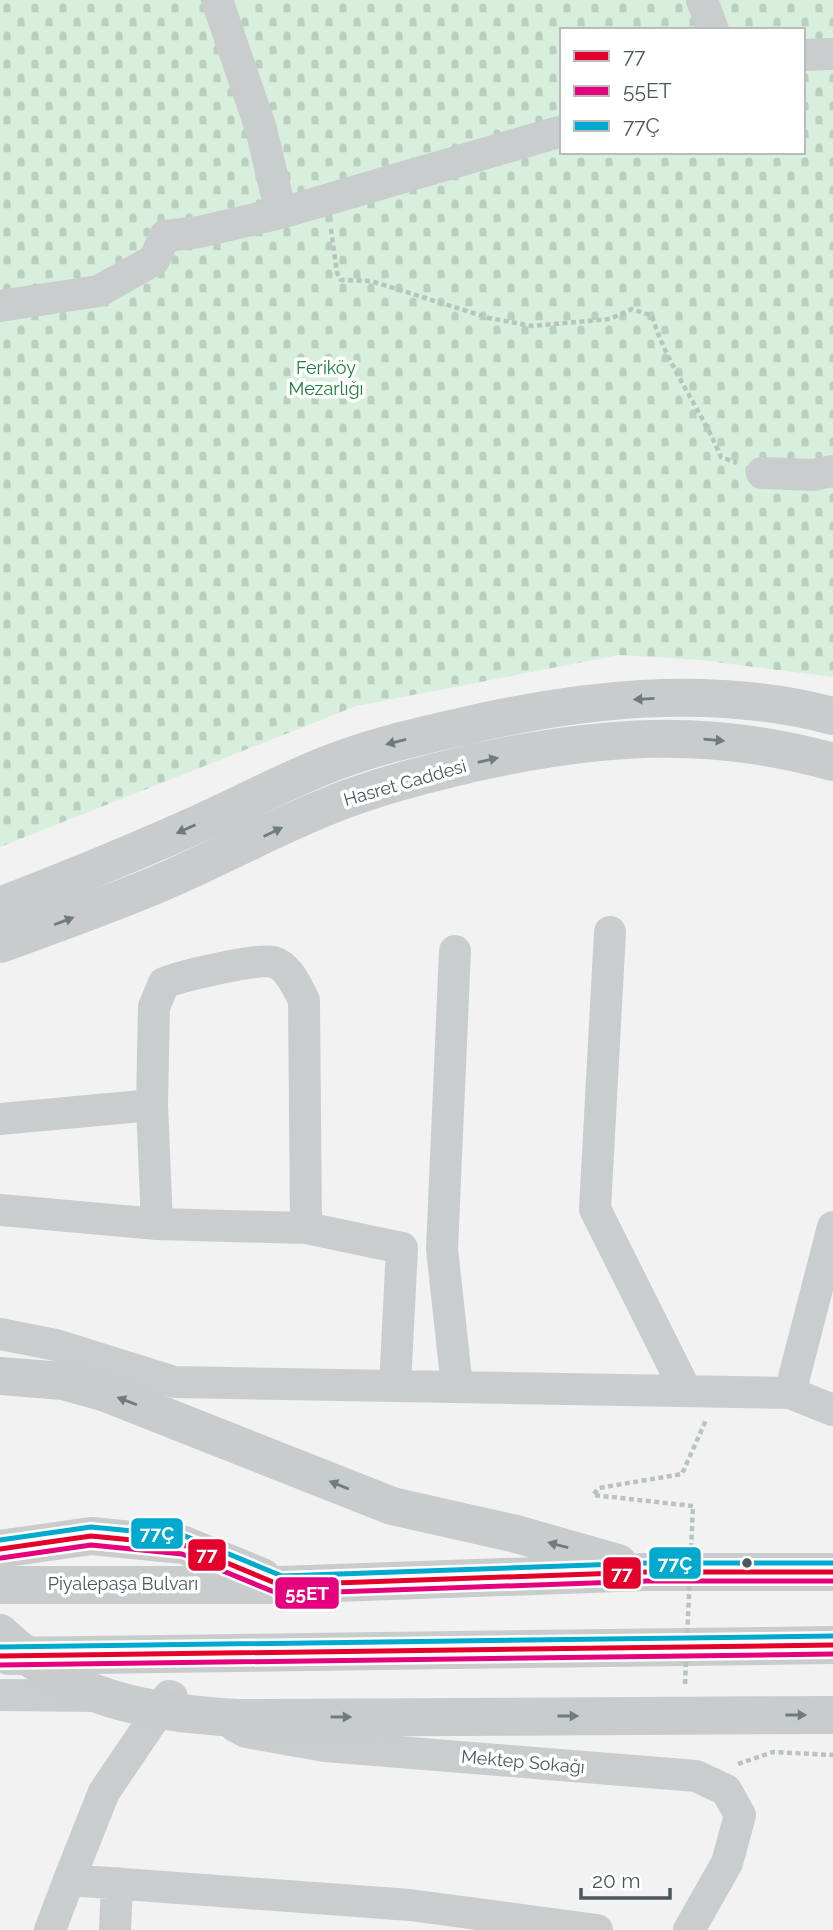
<svg xmlns="http://www.w3.org/2000/svg" width="833" height="1930" font-family="Raleway,sans-serif">
<defs>
<pattern id="cemetery-stones" width="16" height="16" patternUnits="userSpaceOnUse" patternTransform="scale(1.75)"><rect width="16" height="16" fill="#d8efdd"/><path d="M2 7V4a2 2 0 0 1 4 0v3zM10 15v-3a2 2 0 0 1 4 0v3z" fill="#bbcfc0"/></pattern>
</defs>
<rect width="100%" height="100%" fill="#f2f2f2"/>
<path fill="url(#cemetery-stones)" fill-rule="evenodd" d="M0,0h833v677l-133,-17 -81,-5 -263,51 -356,141zM562,30h241v122h-241z"/>
<g fill="none" stroke-linecap="round" stroke-linejoin="round">
<path stroke="#bac4bf" stroke-width="4.5" stroke-dasharray="5 3.5" stroke-linecap="butt" d="M331,229l6,44 4,7 30,1 118,37 43,8 78,-7 22,-10 20,7c15,50 49,93 69,141l16,6
M693,1506l-100,-11 6,-7 83,-14 24,-54
M738,1764l35,-12 60,3"/>
<path stroke="#cacdce" stroke-width="32" d="M702,0l11,30
M803,55l30,-1
M281,213l281,-82
M0,306l99,-15 55,-31 11,-24 34,-4 82,-19 -20,-84 -44,-129
M762,473l51,2 20,-4
M610,932l-15,277 91,182
M455,951l-13,298 15,138
M0,1119l152,-14
M0,1210l157,14 149,4 96,20 -7,138
M157,1224l-5,-119 2,-98 10,-24c17,-7 93,-25 109,-21 16,4 24,25 31,38l2,228
M0,1334l56,11 118,37 616,11 43,17
M790,1393l43,-166
M0,1695l97,1
M235,1726l11,6 79,14 371,30 30,14 14,25 -13,48 -38,67
M69,1880l35,-88 65,-96 3,1
M50,1930l19,-50 341,25 187,25
M115,1930l2,-47"/>
<path stroke="#c8cccd" stroke-width="38" d="M0,906c67,-26 134,-53 200,-83 44,-20 89,-44 134,-61 39,-15 78,-24 117,-33 125,-30 256,-46 382,-13
M0,944c53,-19 106,-38 158,-60 57,-24 111,-54 168,-77 48,-20 97,-32 147,-44 125,-28 235,-36 360,-1
M0,1376l63,5 43,12 286,113 124,28 102,29
M0,1549l91,-13 93,9 78,32
M0,1585h280l367,-13h186
M9,1656l824,-11"/>
<path stroke="#bac4bf" stroke-width="4.5" stroke-dasharray="5 3.5" stroke-linecap="butt" d="M685,1684l8,-178"/>
<path stroke="#c8cccd" stroke-width="38" d="M0,1633c71,67 144,79 237,85l596,-3"/>
<defs>
<path id="bus-1" d="M0,1549l91,-13 93,9 96,40 367,-13h186
M0,1656l833,-11"/>
<path id="bus-2" d="M1,1558l90,-13 91,9 97,40 368,-13h186
M0,1665l833,-11"/>
<path id="bus-3" d="M0,1540l91,-13 94,9 97,40 365,-13h186
M0,1647l833,-11"/>
</defs>
<use href="#bus-1" stroke="#fff" stroke-width="10"/>
<use href="#bus-2" stroke="#fff" stroke-width="10"/>
<use href="#bus-3" stroke="#fff" stroke-width="10"/>
<use href="#bus-1" stroke="#e4002b" stroke-width="5"/>
<use href="#bus-2" stroke="#e5007d" stroke-width="5"/>
<use href="#bus-3" stroke="#00a9ce" stroke-width="5"/>
</g>
<defs><path id="oneway-solid" d="M-6-.8H1V-3.2L6.5 0L1 3.2V.8H-6Z" transform="scale(1.75)"/></defs>
<g fill="#707b7f">
<use href="#oneway-solid" transform="translate(644 699) rotate(177)"/>
<use href="#oneway-solid" transform="translate(714 740) rotate(5)"/>
<use href="#oneway-solid" transform="translate(396 742) rotate(166)"/>
<use href="#oneway-solid" transform="translate(488 760) rotate(-13)"/>
<use href="#oneway-solid" transform="translate(186 829) rotate(156)"/>
<use href="#oneway-solid" transform="translate(273 832) rotate(-26)"/>
<use href="#oneway-solid" transform="translate(64 921) rotate(-21)"/>
<use href="#oneway-solid" transform="translate(127 1401) rotate(-159)"/>
<use href="#oneway-solid" transform="translate(339 1485) rotate(-158)"/>
<use href="#oneway-solid" transform="translate(558 1545) rotate(-165)"/>
<use href="#oneway-solid" transform="translate(796 1715)"/>
<use href="#oneway-solid" transform="translate(568 1716)"/>
<use href="#oneway-solid" transform="translate(341 1717)"/>
</g>
<circle fill="#4a585d" stroke="#fff" stroke-width="2.5" cx="747" cy="1563" r="6"/>
<g text-anchor="middle" stroke-width="7" stroke-linejoin="round" paint-order="stroke">
<g font-size="18" fill="#1e7c3d" stroke="#fff">
<text x="326" y="374">Feriköy<tspan x="326" dy="21">Mezarlığı</tspan></text>
</g>
<g font-size="18" fill="#4a585d" stroke="#fff">
<text transform="translate(405 783) rotate(-16)" y="6">Hasret Caddesi</text>
<text x="123" y="1590">Piyalepaşa Bulvarı</text>
<text transform="translate(523 1762) rotate(5)" y="6">Mektep Sokağı</text>
</g>
</g>
<g stroke="#fff" stroke-width="2.5">
<rect x="130" y="1517" width="54" height="33" rx="7" fill="#00a9ce"/>
<rect x="187" y="1538" width="40" height="34" rx="7" fill="#e4002b"/>
<rect x="648" y="1546" width="54" height="34" rx="7" fill="#00a9ce"/>
<rect x="602" y="1556" width="40" height="34" rx="7" fill="#e4002b"/>
<rect x="274" y="1576" width="66" height="34" rx="7" fill="#e5007d"/>
</g>
<g font-size="19" text-anchor="middle" font-weight="bold" fill="#fff">
<text x="157" y="1540">77Ç</text>
<text x="207" y="1561">77</text>
<text x="675" y="1570">77Ç</text>
<text x="622" y="1580">77</text>
<text x="307" y="1600">55ET</text>
</g>
<rect x="560" y="28" width="245" height="126" fill="#ffffff" stroke="#b7bcbe" stroke-width="2"/>
<rect x="574" y="51" width="35" height="10" fill="#e4002b" stroke="#b7bcbe" stroke-width="2"/>
<text x="623" y="63" font-size="21" fill="#4a585d">77</text>
<rect x="574" y="86" width="35" height="10" fill="#e5007d" stroke="#b7bcbe" stroke-width="2"/>
<text x="623" y="98" font-size="21" fill="#4a585d">55ET</text>
<rect x="574" y="121" width="35" height="10" fill="#00a9ce" stroke="#b7bcbe" stroke-width="2"/>
<text x="623" y="133" font-size="21" fill="#4a585d">77Ç</text>
<path d="M581 1888v10h89v-10" fill="none" stroke="#4a585d" stroke-width="3.5"/>
<text x="592" y="1888" font-size="21" fill="#4a585d" stroke="#ffffff" stroke-width="5" paint-order="stroke">20 m</text>
</svg>
